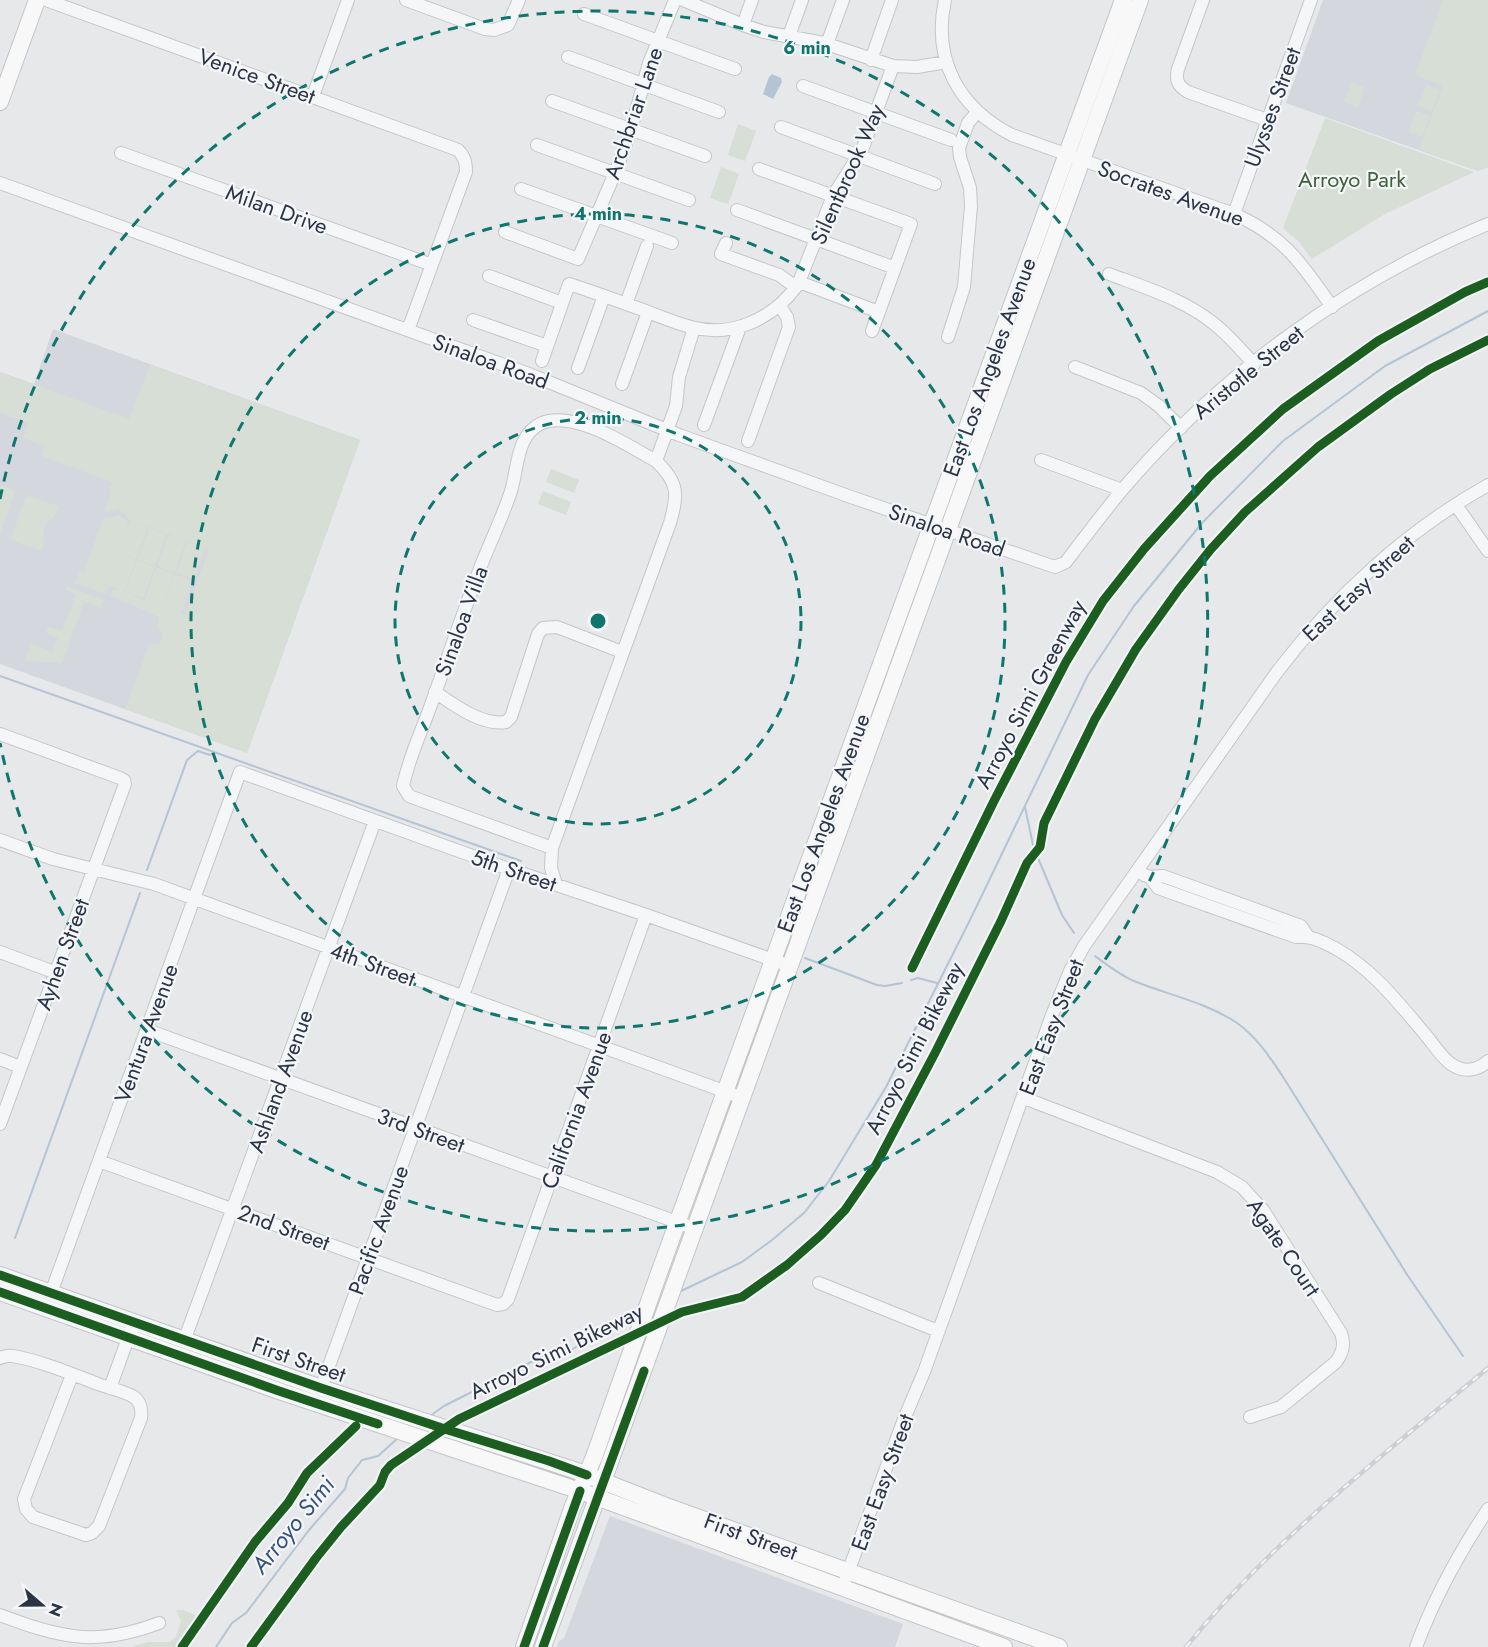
<svg xmlns="http://www.w3.org/2000/svg" width="1488" height="1647" font-family="Jost,sans-serif">
<rect width="100%" height="100%" fill="#e6e8ea"/>
<path fill="#d4d7dd" d="M1323,0h165v167l-10,4 -192,-68z
M53,329l307,111 -113,313 -247,-89v-292l34,12z
M610,1516l293,108 -8,23h-338l2,-6 5,-3z"/>
<path fill="#d6ded6" d="M1443,0h45v167l-10,4 -59,-22 24,-63 -28,-11z
M1351,82l14,5 -7,20 -14,-5z
M1426,85l14,5 -8,21 -14,-5z
M1416,111l14,5 -8,21 -14,-5z
M1325,118l149,54 -89,42 -73,45 -13,-17 -16,-14z
M738,124l18,7 -11,30 -17,-6z
M721,167l18,7 -11,30 -18,-6z
M150,365l210,75 -113,313 -122,-44 24,-64 11,-2 3,-9 -6,-6 2,-11 -48,-21 2,-7 8,1 -12,-4 -3,8 -32,-11 5,-12 5,1 19,-53 17,-4 8,8 -2,7 4,-9 18,6 -12,32 -19,-6 19,7 -12,32 21,8 11,-33 18,7 -11,32 12,-32 18,7 -12,32 4,2 24,-66 -79,-29 -11,-11 -12,3 -2,-2 6,-17 -2,-1 3,-10 -71,-26 3,-10 -21,-8 5,-15 -28,-10v-41l129,47z
M551,469l28,11 -5,13 -28,-11z
M0,485l12,4 3,4 -15,41z
M543,491l28,11 -5,13 -28,-11z
M29,496l29,10 -4,12c-9,3 -14,14 -8,22l-4,11 -31,-11v-2l14,-40z
M149,528l18,6 -12,32 -18,-7z
M168,535l18,6 -11,32 -18,-7z
M187,542l18,6 -11,32 -18,-7z
M137,560l18,7 -12,31 -18,-6z
M66,586l38,14 -3,8 -17,-6 -22,62c-13,-4 -24,0 -37,-4l6,-16 21,8 6,-14 -12,-5 2,-6 14,4 14,-37 -11,-4z
M176,1610h7l14,6 -21,31h-45l17,-5h21l7,-5 5,-16z"/>
<path fill="#b4c4d5" d="M772,74l9,4 1,4 -9,17 -10,-5 6,-17z"/>
<g fill="none" stroke-linecap="round" stroke-linejoin="round">
<path stroke="#b4c4d5" stroke-width="2" d="M0,676l521,185
M1025,807l8,38
M1038,858l24,57 12,18
M147,870l40,-110 11,-9 12,4 3,-2
M1095,956c12,9 25,19 39,25 34,14 72,21 103,42 20,14 35,37 48,57l123,196 55,80
M805,958l72,27 8,1 17,-3
M911,980l7,-2 19,5
M15,1238l125,-345
M681,1291l61,-29 30,-22 32,-27 25,-32 57,-94 84,-167 118,-245 46,-69 68,-83 81,-82 102,-75 103,-55
M430,1416l14,-10 105,-53 20,-2 69,-39
M216,1647l16,-24 14,-10 63,-83 36,-41 3,-11 14,-18 16,-4 20,-18"/>
<defs>
<path id="minor" d="M46,0l412,150c7,7 8,13 8,22l-58,158
M406,0l79,29 9,1 14,-5 11,-25
M683,0l60,25 21,7 60,11 69,23 24,1 29,-5
M945,0c-13,60 14,108 67,135l222,79c50,22 68,50 98,93
M1203,0l-25,69c-3,11 0,17 10,23l79,28
M584,14l151,55
M743,25l9,-25
M789,36l13,-36
M827,44l16,-44
M568,57l151,55
M871,60l21,-60
M803,86l148,54
M313,96l35,-96
M552,101l153,55
M781,127l154,57
M537,145l152,55
M121,153l311,112
M759,169l152,55 -39,107
M0,183l529,191 150,61 172,62 204,70 11,-5c18,-24 37,-49 56,-72 98,-115 226,-209 366,-266
M521,189l151,54
M737,210l158,58
M1234,214l77,-214
M505,232l73,27 37,-86 16,-43 18,-67 26,-63
M1109,274c37,14 78,26 109,53 13,11 24,24 36,37
M489,276l73,27
M626,304l21,-58
M879,312l-80,-30 34,-86 29,-46 31,-84
M473,320l74,26
M948,337l16,-50 7,-81 -1,-18 -10,-31 -1,-9 9,-25 9,-11
M542,361l27,-77c25,8 49,17 74,26 16,6 32,13 48,17 41,11 81,-8 105,-40l-17,-12 -58,-21 5,-11
M1075,367l66,26 18,13 22,22
M578,368l26,-72
M622,384l26,-72
M704,425l36,-98
M748,441l41,-114 -2,-10 -7,-11
M1041,460l81,30
M656,461l20,-55 3,-29 15,-49
M1456,505l32,46
M435,692c19,13 47,34 71,30l5,-5 27,-83 5,-6 14,-1 65,25
M0,734l120,44 4,2 1,4 -125,340
M0,840l53,19 101,25 589,214
M552,848l-143,-52 -6,-10c5,-25 16,-49 25,-73 17,-47 33,-95 51,-142 10,-27 23,-52 32,-80 7,-22 5,-57 31,-68 33,-13 85,22 114,38 23,22 22,33 14,62l-118,325 -1,20 5,16
M1144,875l6,2 13,-1 138,50 6,9
M1150,877l8,11 138,49c15,-2 26,5 39,11 37,21 62,53 89,85 8,9 17,24 27,31 13,9 26,7 37,-3
M0,952l54,20
M147,1030l549,199
M0,1059l20,8
M1024,1098l193,74 25,15 21,23 78,123c4,11 2,19 -5,29l-55,45 -31,10
M99,1161l398,144 6,-1 5,-5 138,-384
M819,1283l119,48
M51,1293l189,-521 269,97 137,46 144,51
M184,1341l191,-520
M0,1358c5,-2 8,-3 13,-2 28,5 59,18 85,28 11,4 26,7 36,13 7,5 8,13 7,21l-42,108 -7,7 -6,2 -53,-18 -7,-8 -2,-10 48,-124
M110,1388l21,-58
M321,1388l188,-519
M846,1578l58,-159 20,-47 128,-357 18,-44 14,-25 193,-274c57,-75 129,-141 211,-187
M0,1615c61,23 96,32 159,8
M1416,1647c18,-49 43,-94 72,-138"/>
<path id="major" d="M0,102l37,-102
M0,1275l321,113 253,82 92,36 393,141
M0,1292l279,99 301,100 424,156
M524,1647l49,-141 21,-49 65,-184 464,-1273
M543,1647l597,-1647"/>
</defs>
<use href="#minor" stroke="#c4c6c8" stroke-width="14"/>
<use href="#major" stroke="#c2c5c8" stroke-width="18"/>
<use href="#minor" stroke="#f5f6f7" stroke-width="12"/>
<use href="#major" stroke="#f8f8f8" stroke-width="16"/>
<defs>
<path id="rail" d="M1186,1647c86,-107 197,-192 302,-279"/>
</defs>
<use href="#rail" stroke="#cecfd2" stroke-width="4.5"/>
<use href="#rail" stroke="#f4f6f9" stroke-width="2" stroke-dasharray="7" stroke-linecap="butt"/>
<defs>
<path id="cycleway" d="M912,968l82,-167 72,-139 37,-61 41,-52 66,-73 73,-67 95,-68 87,-49 23,-10
M0,1275l321,113 127,42 101,31 38,14
M0,1292l279,99 99,33
M182,1647l73,-105 33,-39 19,-30 49,-47
M251,1647l65,-89 25,-31 39,-42 5,-13 6,-7 68,-46 223,-107 60,-15 45,-32 34,-30 24,-25 31,-45 59,-112 66,-132 26,-58 13,-16 4,-24 51,-104 41,-70 43,-60 32,-40 34,-37 73,-65 73,-53 39,-25 58,-29
M524,1647l56,-156
M543,1647l101,-276"/>
</defs>
<use href="#cycleway" stroke="#f4f6f9" stroke-width="13"/>
<use href="#cycleway" stroke="#1b5e20" stroke-width="9"/>
</g>
<g fill="none" stroke="#0f766e" stroke-width="3" stroke-dasharray="10 8">
<circle cx="598" cy="621" r="203"/>
<circle cx="598" cy="621" r="407"/>
<path d="M0 499A610 610 0 1 1 0 743"/>
</g>
<g text-anchor="middle" stroke-width="4.5" stroke-linejoin="round" paint-order="stroke">
<g font-size="22" fill="#2b3445" stroke="#f4f6f9">
<text transform="translate(257 76) rotate(20)" y="8">Venice Street</text>
<text transform="translate(1272 107) rotate(-70)" y="8">Ulysses Street</text>
<text transform="translate(633 113) rotate(-71)" y="8">Archbriar Lane</text>
<text transform="translate(847 174) rotate(-66)" y="8">Silentbrook Way</text>
<text transform="translate(1171 193) rotate(20)" y="8">Socrates Avenue</text>
<text transform="translate(277 209) rotate(20)" y="8">Milan Drive</text>
<text transform="translate(491 361) rotate(20)" y="8">Sinaloa Road</text>
<text transform="translate(989 367) rotate(-70)" y="8">East Los Angeles Avenue</text>
<text transform="translate(1248 372) rotate(-39)" y="8">Aristotle Street</text>
<text transform="translate(947 530) rotate(19)" y="8">Sinaloa Road</text>
<text transform="translate(1358 588) rotate(-43)" y="8">East Easy Street</text>
<text transform="translate(461 621) rotate(-70)" y="8">Sinaloa Villa</text>
<text transform="translate(1030 694) rotate(-62)" y="8">Arroyo Simi Greenway</text>
<text transform="translate(823 823) rotate(-70)" y="8">East Los Angeles Avenue</text>
<text transform="translate(514 870) rotate(19)" y="8">5th Street</text>
<text transform="translate(62 954) rotate(-70)" y="8">Ayhen Street</text>
<text transform="translate(373 964) rotate(20)" y="8">4th Street</text>
<text transform="translate(1051 1027) rotate(-69)" y="8">East Easy Street</text>
<text transform="translate(146 1033) rotate(-70)" y="8">Ventura Avenue</text>
<text transform="translate(914 1048) rotate(-63)" y="8">Arroyo Simi Bikeway</text>
<text transform="translate(280 1081) rotate(-70)" y="8">Ashland Avenue</text>
<text transform="translate(576 1110) rotate(-70)" y="8">California Avenue</text>
<text transform="translate(421 1130) rotate(20)" y="8">3rd Street</text>
<text transform="translate(284 1227) rotate(20)" y="8">2nd Street</text>
<text transform="translate(378 1230) rotate(-70)" y="8">Pacific Avenue</text>
<text transform="translate(1284 1247) rotate(56)" y="8">Agate Court</text>
<text transform="translate(556 1351) rotate(-26)" y="8">Arroyo Simi Bikeway</text>
<text transform="translate(299 1359) rotate(19)" y="8">First Street</text>
<text transform="translate(882 1482) rotate(-70)" y="8">East Easy Street</text>
<text transform="translate(751 1536) rotate(20)" y="8">First Street</text>
</g>
<g font-size="22" fill="#3f6138" stroke="#f4f6f9">
<text x="1352" y="187">Arroyo Park</text>
</g>
<g font-size="24" font-style="italic" fill="#34527a" stroke="#f4f6f9">
<text transform="translate(293 1525) rotate(-51)" y="8">Arroyo Simi</text>
</g>
</g>
<circle cx="598" cy="621" r="9" fill="#0f766e" stroke="#f4f6f9" stroke-width="3"/>
<g font-size="18" text-anchor="middle" font-weight="bold" fill="#0f766e" stroke="#f4f6f9" stroke-width="4.5" stroke-linejoin="round" paint-order="stroke">
<text x="807" y="54">6 min</text>
<text x="598" y="220">4 min</text>
<text x="598" y="424">2 min</text>
</g>
<g transform="translate(42 1605) rotate(110)" stroke="#f4f6f9" stroke-width="4.5" paint-order="stroke">
<path d="M0-4.5L10 22L0 15L-10 22Z" fill="#2b3445"/>
<text y="-9" font-size="16" font-weight="bold" text-anchor="middle" fill="#2b3445">N</text>
</g>
</svg>
